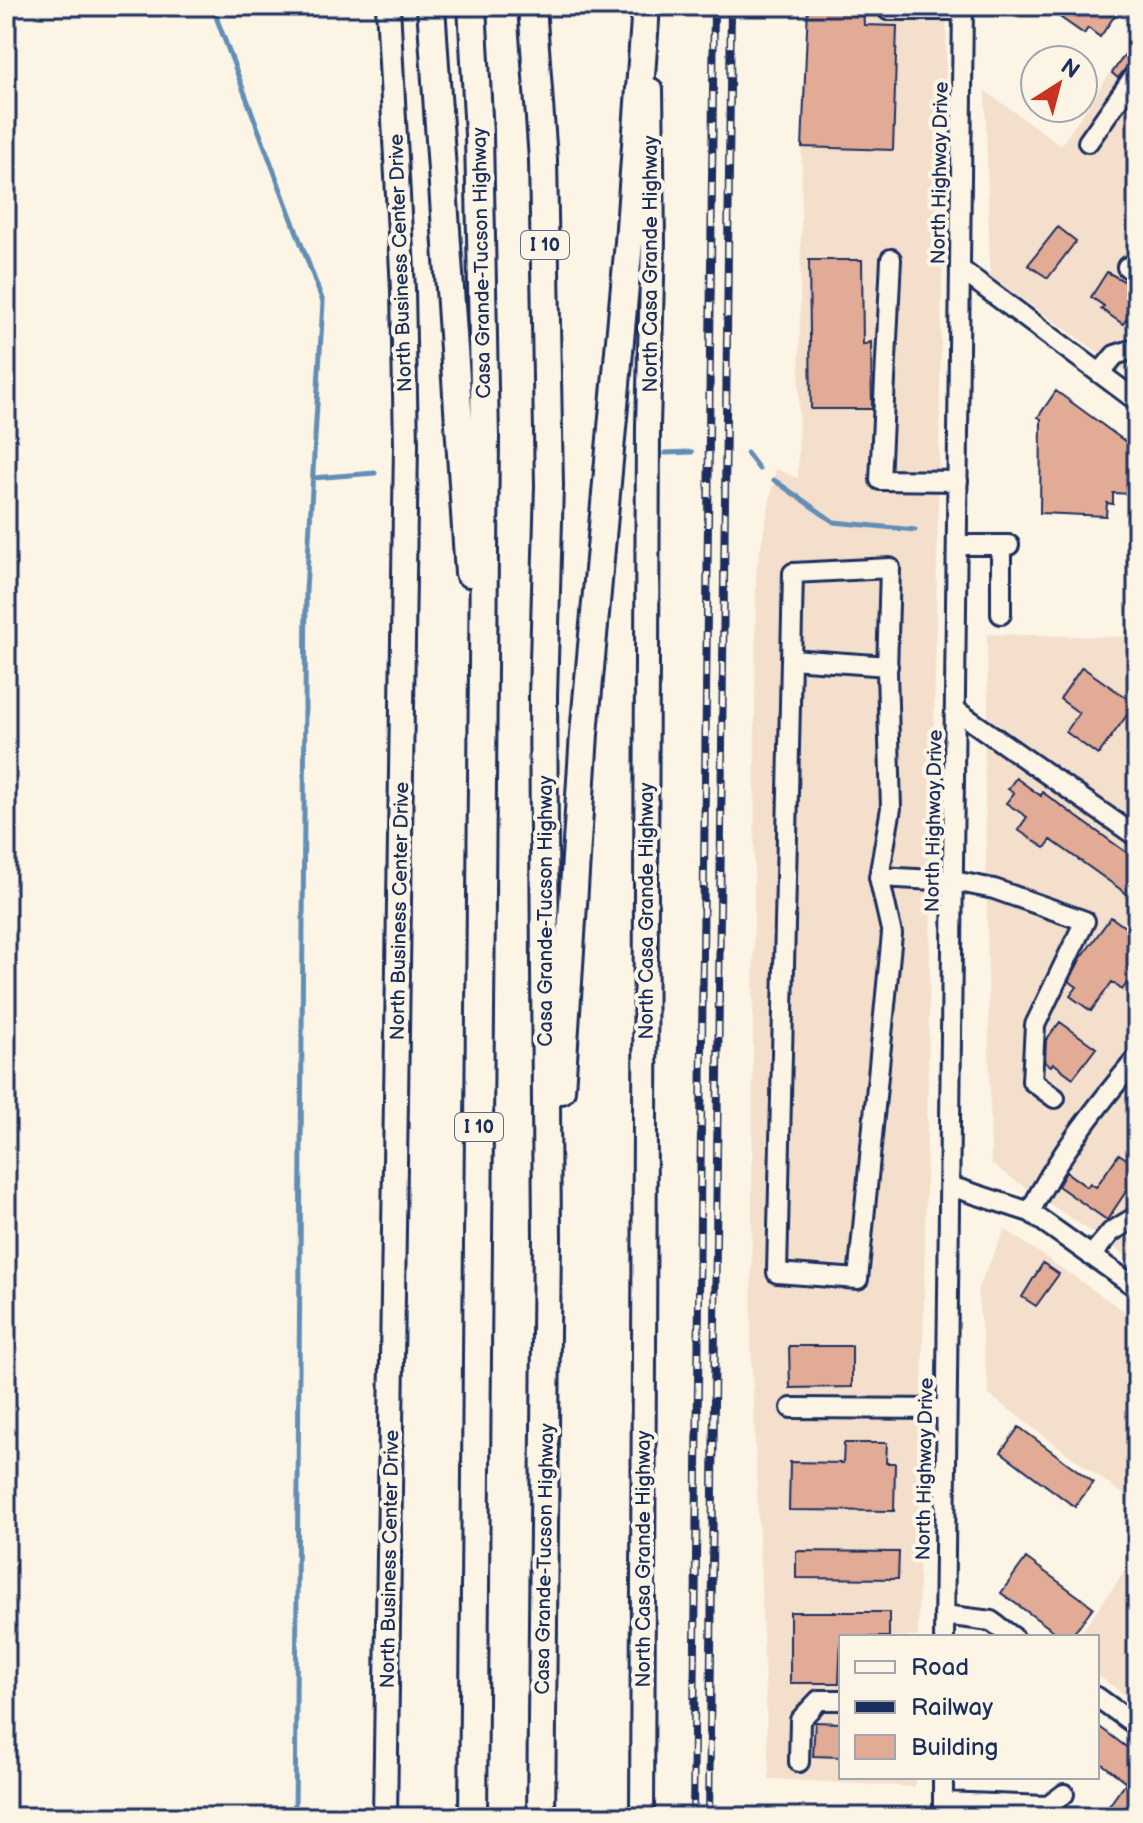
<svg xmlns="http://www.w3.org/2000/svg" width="1143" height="1823" font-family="'Balsamiq Sans',sans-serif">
<rect width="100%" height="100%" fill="#fcf5e5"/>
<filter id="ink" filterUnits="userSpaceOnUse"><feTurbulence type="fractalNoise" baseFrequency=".0125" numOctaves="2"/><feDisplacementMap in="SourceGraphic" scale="16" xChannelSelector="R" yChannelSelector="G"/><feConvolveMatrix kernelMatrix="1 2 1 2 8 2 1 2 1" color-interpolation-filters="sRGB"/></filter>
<g filter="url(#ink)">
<path fill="#f4dfcd" d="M808,6h139l-29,1631h-77v140h74v10l-146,-8 -18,-434 5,-774 20,-102 22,9 4,-331z
M1137,34v346l-147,-104 -5,-185 76,54z
M1137,620v203l-149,-106 -1,-83 137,3z
M984,741l153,112v410l-146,-99z
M1005,1229l132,91v185l-148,-110 -12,-105z
M1137,1554v149l-40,-28v-38h-19z"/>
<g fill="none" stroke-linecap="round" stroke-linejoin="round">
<path stroke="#628eb6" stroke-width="5" d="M212,6l111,296 -17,289 -11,1226
M665,453l27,-1
M747,453l12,16
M313,478l62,-5
M774,480l60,42 81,8"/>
</g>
<path fill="#e1ab96" stroke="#1b2f5e" stroke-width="2" d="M808,6h55l1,19 33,1 -4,124 -91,-3z
M1044,6h67l7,5 -18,26 -12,-9 -4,6z
M1137,37v23l-9,5 -10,13 -6,-5z
M1058,227l18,14 -28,37 -20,-13z
M809,260h53l1,85 8,-3 1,67h-61z
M1107,272l30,16v16l-14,20 -22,-15 3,-3 -13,-9z
M1056,391l81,59v25l-6,9v10l-18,-1v11l-6,-1 -1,13 -66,-3 1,-94 -3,-2z
M1082,667l53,37 -37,51 -32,-23 13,-19 -19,-14z
M1016,778l25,18 1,-4 95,68v41l-86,-61 -6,8 -27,-18 9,-13 -21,-14 8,-10 -6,-4z
M1111,917l26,19v33l-15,21 -10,-8 -21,29 -21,-15 7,-9 -8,-6 12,-23z
M1060,1022l36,26 -23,30 -20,-15 -2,3 -6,-4 1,-22z
M1119,1154l18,12v9l-30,45 -49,-34 8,-14 21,15 3,-4 6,4z
M1043,1263l16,11 -23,32 -14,-9z
M789,1346h63v41l-62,1z
M1019,1427l74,55 -18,25 -74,-55z
M844,1443h43l-1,20h9l-1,48 -105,-1 1,-48 53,1z
M796,1551l103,1 -1,27 -102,-1z
M1026,1558l67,49 -22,30h-9l-61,-44z
M790,1612h99v25h-48l-2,46h-49z
M815,1722l26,1v34l-28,-1z
M1097,1725l40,30v62h-36l25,-35 -29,-22z"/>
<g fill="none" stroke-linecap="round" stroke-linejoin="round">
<defs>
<path id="minor" d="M888,10h75
M1088,142l49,-70
M891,259l-11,221 78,1
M1127,267l10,6
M960,269l177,132
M1100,373l15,-18 22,-7
M957,545h52
M890,568l-3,103 4,137 -12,69 13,57 -34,345 -81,-6 16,-700z
M1001,614v-69
M791,659l97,7
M957,711l180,126
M879,877l75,4 40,8 91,32 -50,104 -3,56 23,17
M950,1186l80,26 107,76
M1030,1212c28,-57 67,-106 107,-154
M1091,1256l20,-24 26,-16
M791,1408l155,1
M944,1615l47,6 22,16
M944,1637l19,-1631
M1097,1697l40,29
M799,1762l1,-42 19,-20h22
M943,1802l105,4 16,-12
M943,1817v-40"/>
<path id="major" d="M385,1817l21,-1372 -3,-155 -15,-284
M642,1817l6,-1391 5,-184 -2,-152"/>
<path id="highway" d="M431,6l38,567
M472,6l7,129 6,302 -12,1380
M532,6l11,154 6,325 -6,211 4,541 -6,580
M561,1090l23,-356 45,-492 17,-236"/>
</defs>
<use href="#minor" stroke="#1b2f5e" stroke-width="24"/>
<use href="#major" stroke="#1b2f5e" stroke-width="28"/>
<use href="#highway" stroke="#1b2f5e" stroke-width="32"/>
<use href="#minor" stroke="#fcf5e5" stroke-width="18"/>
<use href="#major" stroke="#fcf5e5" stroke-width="22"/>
<use href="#highway" stroke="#fcf5e5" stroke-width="26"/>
<defs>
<path id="rail" d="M693,1817l21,-1811
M709,1817l22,-1811"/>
</defs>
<use href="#rail" stroke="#1b2f5e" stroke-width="8"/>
<use href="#rail" stroke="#fcf5e5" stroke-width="5" stroke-dasharray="15" stroke-linecap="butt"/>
</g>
</g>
<g text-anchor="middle" stroke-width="8" stroke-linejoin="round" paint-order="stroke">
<g fill="#fcf5e5" stroke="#5e6a86" stroke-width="2">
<rect x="521" y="231" width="48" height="28" rx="6"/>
<rect x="455" y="1113" width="48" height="28" rx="6"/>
</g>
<g font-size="18" font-weight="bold" fill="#1b2f5e">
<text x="545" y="251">I 10</text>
<text x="479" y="1133">I 10</text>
</g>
<g font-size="20" fill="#1b2f5e" stroke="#fcf5e5">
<text transform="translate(939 173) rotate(-89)" y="7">North Highway Drive</text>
<text transform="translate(400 263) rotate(-92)" y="7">North Business Center Drive</text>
<text transform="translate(481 263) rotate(-91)" y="7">Casa Grande-Tucson Highway</text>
<text transform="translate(650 264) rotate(-90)" y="7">North Casa Grande Highway</text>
<text transform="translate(933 821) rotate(-89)" y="7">North Highway Drive</text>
<text transform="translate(399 911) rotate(-89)" y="7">North Business Center Drive</text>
<text transform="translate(545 911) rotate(-90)" y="7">Casa Grande-Tucson Highway</text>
<text transform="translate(646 911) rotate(-90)" y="7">North Casa Grande Highway</text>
<text transform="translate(924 1469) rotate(-89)" y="7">North Highway Drive</text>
<text transform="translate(389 1559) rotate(-89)" y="7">North Business Center Drive</text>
<text transform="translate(544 1559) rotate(-89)" y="7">Casa Grande-Tucson Highway</text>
<text transform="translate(643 1559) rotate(-90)" y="7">North Casa Grande Highway</text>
</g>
</g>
<rect width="1143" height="1823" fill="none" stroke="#fcf5e5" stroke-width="32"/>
<rect x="16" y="16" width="1111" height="1791" fill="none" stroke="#1b2f5e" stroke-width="3" filter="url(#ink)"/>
<rect x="839" y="1635" width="260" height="144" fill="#fcf5e5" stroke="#a2a6af" stroke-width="2"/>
<rect x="855" y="1661" width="40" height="12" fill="#fcf5e5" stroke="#a2a6af" stroke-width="2"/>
<text x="911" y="1675" font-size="24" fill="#1b2f5e">Road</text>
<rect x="855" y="1701" width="40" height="12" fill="#1b2f5e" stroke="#a2a6af" stroke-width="2"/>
<text x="911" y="1715" font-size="24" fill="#1b2f5e">Railway</text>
<rect x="855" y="1735" width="40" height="24" fill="#e1ab96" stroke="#a2a6af" stroke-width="2"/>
<text x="911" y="1755" font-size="24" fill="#1b2f5e">Building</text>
<g transform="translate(1059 84) rotate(36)"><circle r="38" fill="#fcf5e5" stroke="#a2a6af" stroke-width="2"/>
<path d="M0-6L14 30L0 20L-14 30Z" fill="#c8321e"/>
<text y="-12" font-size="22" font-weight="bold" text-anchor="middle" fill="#1b2f5e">N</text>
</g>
</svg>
